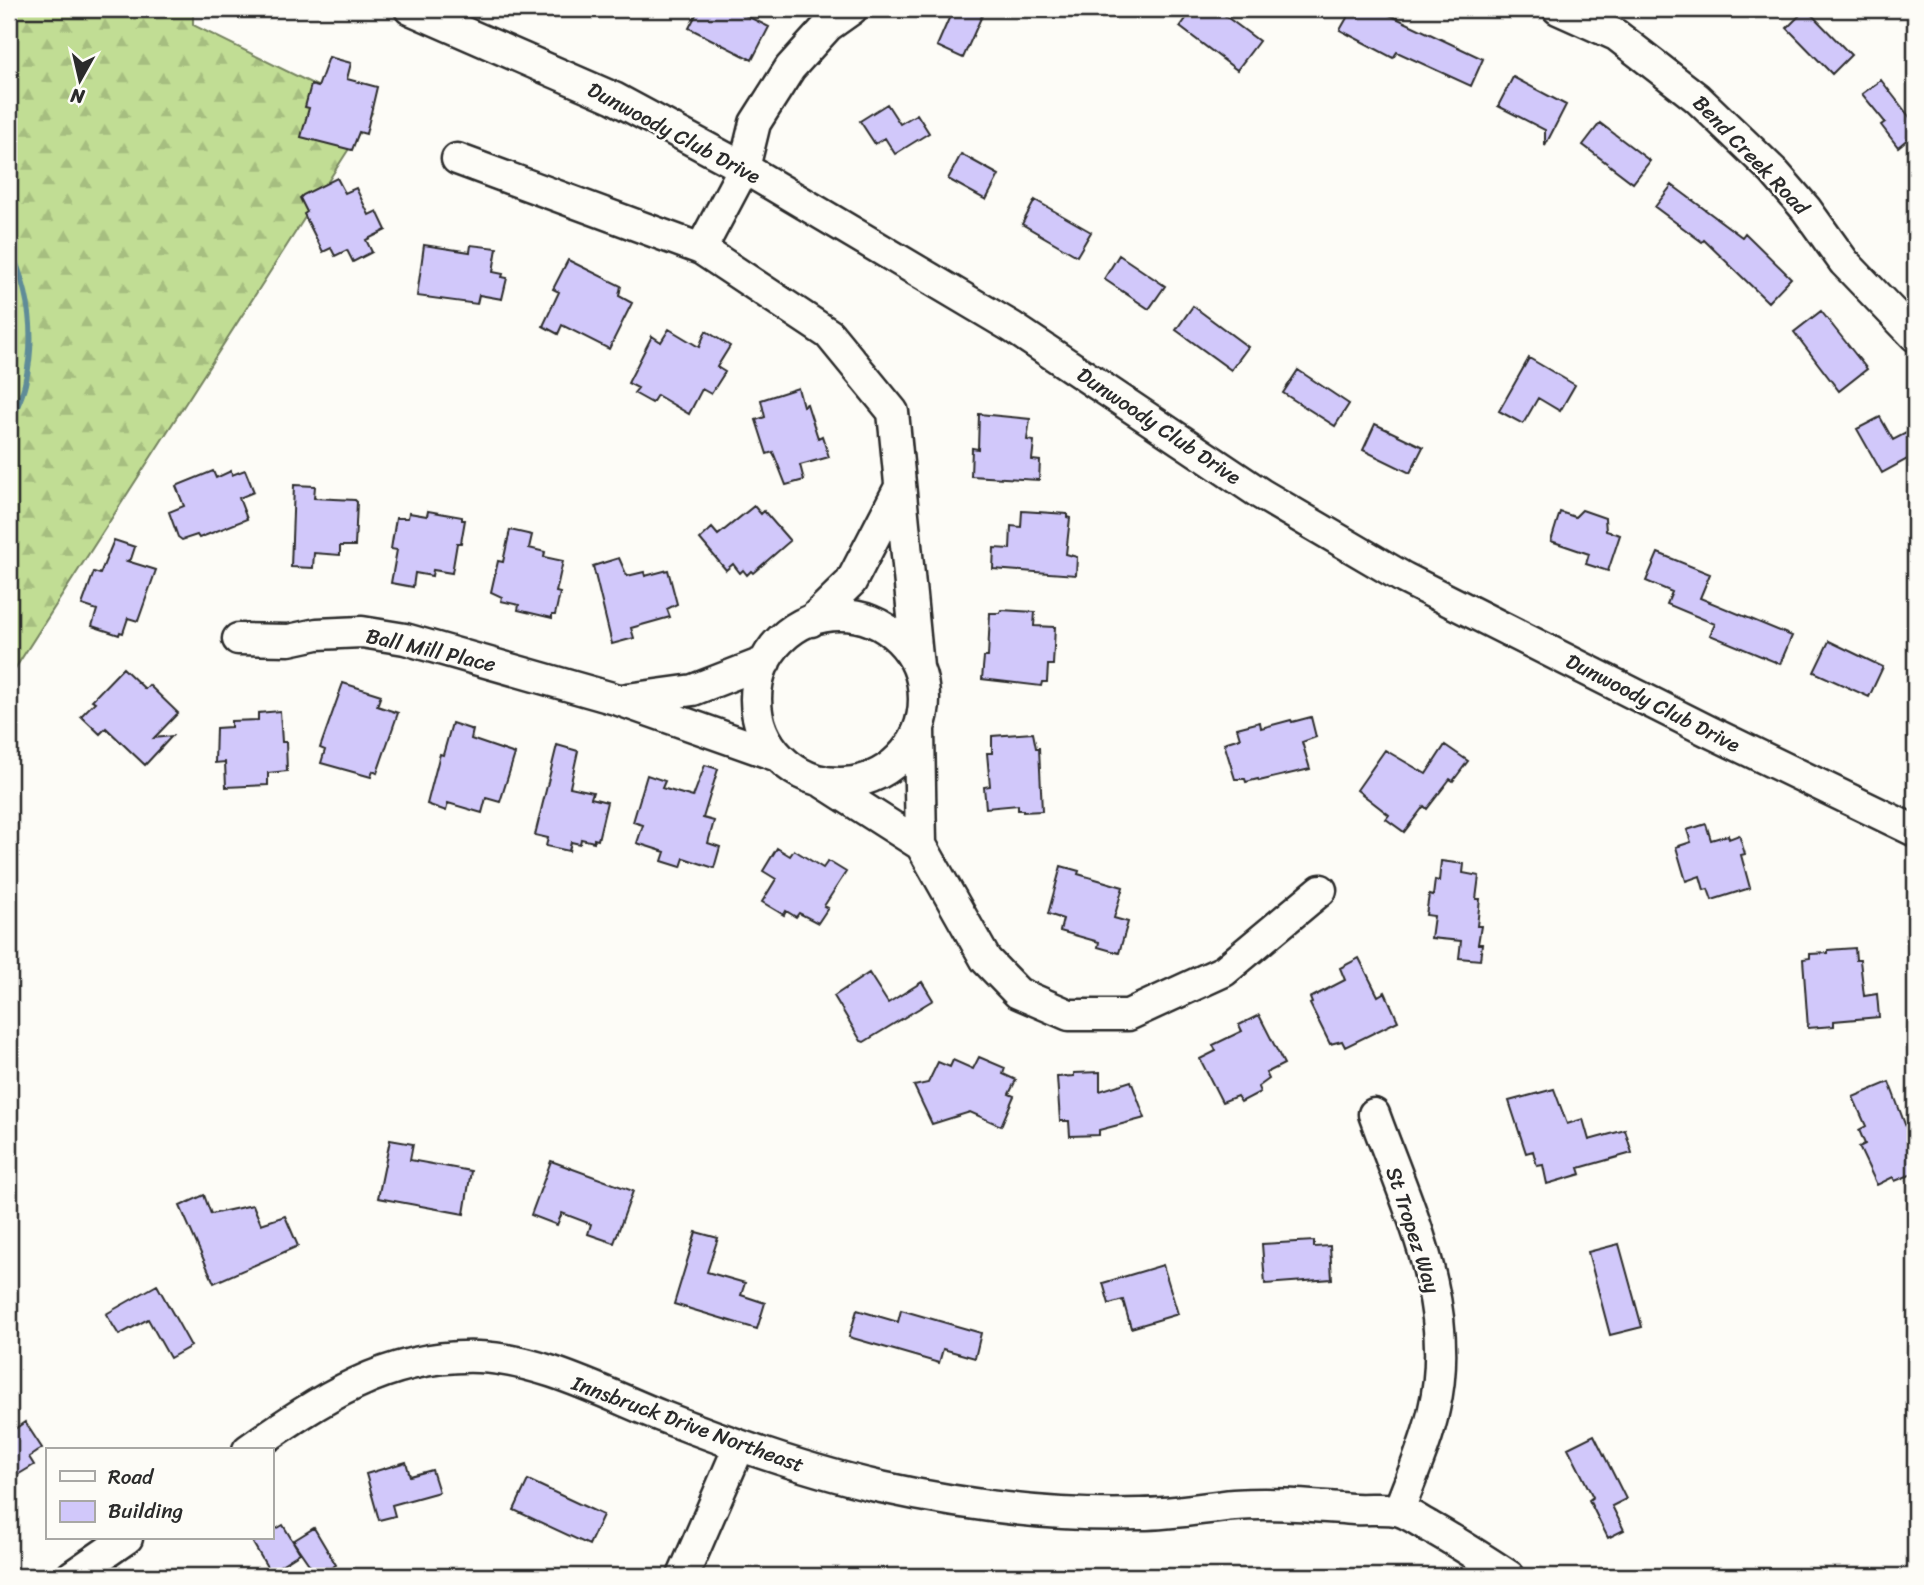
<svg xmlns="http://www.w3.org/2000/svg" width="1924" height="1585" font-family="Sriracha,sans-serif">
<defs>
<pattern id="forest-firs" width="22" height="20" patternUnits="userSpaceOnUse" patternTransform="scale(1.75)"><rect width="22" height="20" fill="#c1dd94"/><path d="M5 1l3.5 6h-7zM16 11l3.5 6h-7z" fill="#a6be80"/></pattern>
</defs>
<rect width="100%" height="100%" fill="#fdfcf7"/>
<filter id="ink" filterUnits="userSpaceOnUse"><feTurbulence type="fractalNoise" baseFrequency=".0143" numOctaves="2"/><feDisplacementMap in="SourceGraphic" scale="14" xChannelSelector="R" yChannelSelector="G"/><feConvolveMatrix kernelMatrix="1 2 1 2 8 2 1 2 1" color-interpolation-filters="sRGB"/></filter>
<g filter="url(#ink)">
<path fill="url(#forest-firs)" stroke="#768460" stroke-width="2" d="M9,9h184v16l179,88 -363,565z"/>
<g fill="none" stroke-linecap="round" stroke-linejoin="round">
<path stroke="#5e8c98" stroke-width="6" d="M9,248c21,43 27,89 16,136 -3,14 -11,28 -16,41"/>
</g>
<path fill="#d1c8fa" stroke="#2b2b2b" stroke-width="2" d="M699,9h34l36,18 -17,33 -63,-32z
M953,9h32l-22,49 -26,-12z
M1193,9h23l43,32 -22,29 -57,-43z
M1352,9h25l106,50 -12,27 -74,-34 -4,6 -53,-28z
M1806,9l45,46 -19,19 -45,-46z
M329,57l22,6 -4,16 30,8 -11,47 -7,-2 -7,18 -51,-13 8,-29 -4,-1 6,-22 7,2z
M1513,77l53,28 -21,41v-16l-47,-24z
M1881,80l34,44v9l-17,14 -17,-22 4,-3 -23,-28z
M887,104l13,20 17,-10 12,19 -34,21 -10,-16 -10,6 -15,-23z
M1600,123l50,38 -17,22 -50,-38z
M961,154l38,21 -13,25 -38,-21z
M337,178l8,15 11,-5 13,27 8,-4 9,19 -20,10 6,12 -19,10 -6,-12 -12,6 -4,-8 -8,4 -19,-38 3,-2 -7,-14 3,-3z
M1672,185l70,52 3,-4 46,45 -23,24 -64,-62 -2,2 -47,-35z
M1035,200l56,32 -14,24 -55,-32z
M424,245l46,7 1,-7 26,3 -4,24 10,2 -1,3 5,1 -5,21 -23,-4 -2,9 -60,-8z
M1119,255l46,31 -16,23 -45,-30z
M568,260l53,26 -2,10 13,7 -23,46 -47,-24 -4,9 -15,-8 16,-34 -6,-3z
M1193,306l55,41 -17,23 -55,-40z
M1821,311l46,58 -28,22 -45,-59z
M669,329l30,18 7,-16 24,15 -13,21 8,5 -14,22 -9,-5 -13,25 -32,-19 -5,8 -18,-10 4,-5 -10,-5 24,-47 9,6z
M1529,358l46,27 -15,26 -22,-13 -15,26 -24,-13z
M1298,370l51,34 -14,22 -52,-33z
M798,388l5,18 4,-2 11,34 4,-2 7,21 -29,8 4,15 -18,5 -13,-33 -6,2 -11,-34 9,-3 -4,-17z
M979,414l51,5 -3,21 7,1 -2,19 8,1 -1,19 -68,-4 1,-28 6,1z
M1880,417l13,23 13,-7 9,17v5l-33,18 -25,-44z
M1375,424l48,23 -13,26 -47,-23z
M245,470l9,22 -15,6 8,21 -48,19 -2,-3 -15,5 -4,-3 -9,-25 15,-6 -8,-20 37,-15 3,7 15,-7 1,4z
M294,485l21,1 -1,12 41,2 2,2 -2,44h-15v9l-26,-2 -1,15 -22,-1z
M754,506l7,8 3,-3 26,30 -37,32 -2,-2 -4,4 -4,-5 -3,3 -7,-9 -7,6 -26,-31 12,-11 6,7z
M1582,510l23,8 1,13 14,4 -12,36 -22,-7 3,-10 -38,-13 9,-29 15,5z
M428,511l34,6v3h3l-4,23h-4l-5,30 -19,-3 -1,6 -17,-3 -2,14 -22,-4 6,-33 -6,-1 5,-31h12l1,-5 18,3z
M1022,511l45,3v3l3,1 -4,36 11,3 -1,18 -83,-6 1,-21 16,1 1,-23 10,1z
M510,530l22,5 -3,13 16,4 -1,5 19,4 -7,31 4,1 -5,22h-3v3l-34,-8 1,-5 -18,-4 1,-4 -11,-5 7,-31 5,1z
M114,540l21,7 -4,12 -4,2 29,9 -18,51 -10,-3 -5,15 -3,-1 -1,3 -27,-9 5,-16 -15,-5 12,-33 6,2z
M1658,553l52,21 -10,24 92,38 -12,28 -70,-29 5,-11 -48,-20 5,-12 -26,-11z
M619,558l8,18 17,-4 1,4 23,-6 9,34 -10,5 3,8 -39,11 3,10 -22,6 -19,-78z
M1001,610l34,2 -1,14 21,1 -2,38h-5l-1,17h-5l-1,4 -59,-7 2,-22h4l2,-44h10z
M1829,641l54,26 -14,30 -55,-25z
M123,668l22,21 4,-4 29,28 -24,25 18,-2 -27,29 -39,-37 -6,6 -19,-18 14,-14 -3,-2z
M343,683l38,12 -4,11 21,7 -21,60 -4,-2 -2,6 -50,-14 4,-13 -5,-2z
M280,711l2,31h4l1,29 -19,2v12l-42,2 -1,-25 -10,1 1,-35 15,-1v-6l27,-1v-7z
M1311,717l5,20 -14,5 8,27 -51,12 -1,-2 -12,3 -1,-3h-10l-11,-36 16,-5 -3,-10 23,-6 1,6 30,-8 1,2z
M452,723l21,7 -2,9 44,15 -15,48 -14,-4 -4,15 -34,-10 -2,8 -19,-7 13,-50 3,1z
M1033,733l3,15h3l3,63 -19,1v-2h-5v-5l-32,3 -2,-21 6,-1 -3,-33h5v-17z
M557,745l21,6 -8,36 23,5 -2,6 16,4 -9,38 -4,-1v3l-13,-3 -1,5 -9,-2 -2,9 -23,-5 2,-8 -13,-3z
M1445,745l23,16 -15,20 -3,-2 -23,30 -3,-3 -20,26 -18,-13 3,-4 -32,-25 28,-40 41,24z
M705,765l13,4 -15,49 11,3 -6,22 12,4 -6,21 -30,-10 -3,9 -19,-6 3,-9 -28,-9 6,-18 -10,-3 14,-47 18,6 -3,7 31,9z
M1706,824l5,16 17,-5 1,4 10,-4 6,19 -4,1 9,33 -38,12 -4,-11 -4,1 -4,-14 -14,5 -10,-34 15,-5 -4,-12z
M777,848l13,8 4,-6 29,18 5,-7 18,11 -22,34 4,2 -10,15 -19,-10 -3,4 -10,-6 -2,4 -22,-13 14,-23 -13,-8z
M1441,861l23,3 -1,9 16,3 -3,23h4l-3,27h4l-3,18h4l-2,16 -21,-2 2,-17 -30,-3 3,-22 -8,-1 3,-20 4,1 2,-16 4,1z
M1061,866l18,5 -1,3 45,13 -9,31 14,4 -9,31 -21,-6 1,-5 -39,-11 3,-12 -15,-5z
M1855,948l1,12h4l4,36 13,-2 2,23 -45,4v5l-26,2 -5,-69 7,-1v-4l18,-1v-3z
M1359,958l19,38 7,-4 13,29 -53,26 -3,-6 -12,3 -20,-40 2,-1 -2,-5 35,-18 -5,-12z
M869,973l19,30 34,-21 11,18 -69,42 -3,-1 -27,-45z
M1259,1015l25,49 -18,9 3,6 -11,8 2,5 -19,10 -4,-6 -15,6 -22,-43 16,-8 -3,-6 29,-14 -3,-6z
M979,1057l26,11 -2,6 13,6 -7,14 5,2 -13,30 -31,-14 -38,12 -18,-38 14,-3 10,-21 12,5 3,-7 20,9z
M1100,1072v19l31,-10 14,37 -46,12v5l-29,1 -1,-15h-9l-3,-44 17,-1v-3z
M1889,1082l26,69v22l-20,8 -2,-4 -16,8 -18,-38 6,-3 -6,-14 7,-4 -13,-29z
M1554,1089l13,35 16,-5 6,21 36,-10 7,23 -53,15 2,6 -34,10 -4,-19 -6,1 -4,-15 -7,2 -17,-52z
M390,1140l23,4 -3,16 61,11 -7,43 -86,-16z
M551,1161l82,30 -19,52 -26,-9 3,-10 -29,-11 -5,12 -26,-10z
M204,1195l7,19 42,-9 8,19 24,-8 13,30 -84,37 -34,-77z
M696,1232l22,6 -11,34 38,11 -4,12 24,8 -8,26 -83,-25z
M1314,1241v6l16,-1 2,33 -67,5 -3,-40z
M1619,1244l23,83 -32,8 -22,-83z
M1163,1265l15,49 -47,14 -8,-28 -14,4 -6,-21z
M157,1285l34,61 -21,12 -22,-39 -29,16 -13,-21z
M857,1310l41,12 3,-12 80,23 -6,25 -32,-9 -4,14 -90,-26z
M25,1422l17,26 -13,9 5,8 -25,15v-47z
M1594,1435l32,64 -14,7 12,24 -16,8 -19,-38 4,-3 -25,-49z
M406,1462l4,14 22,-6 7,22 -47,13 3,11 -16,4 -13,-46z
M528,1480l75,35 -14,30 -75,-35z
M283,1525l17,28 -30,19 -17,-29 8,-5h10v-6z
M314,1528l22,37 -19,11 -24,-35z"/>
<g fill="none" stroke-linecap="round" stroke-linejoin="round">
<defs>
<path id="minor" d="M410,9l204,89 130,70 268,159 249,167 143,84 302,152 209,101
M852,9l-24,17 -38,42 -35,55 -11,45 -43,81 128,85 64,78 25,255
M1558,9l58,26 81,63 77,74 32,37 38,53 71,74
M457,159l244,90
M756 699a84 84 0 1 1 168 0a84 84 0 1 1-168 0Z
M811,621l40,-39 48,-93
M238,639l51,1 28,-6 45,-2 43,7 214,61 159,56
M627,699l66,-9 72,-28
M919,730l2,115 65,115 32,33 51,22h59l96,-44 97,-81
M824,783l97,62
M1374,1114c34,94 84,193 60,295 -7,34 -23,68 -35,101
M248,1450c71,-50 139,-96 230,-93 62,2 126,36 183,59 71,28 141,53 215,70 86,19 177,31 265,28 32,0 62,-6 93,-9 40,-3 80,1 120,4 14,1 33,-2 46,2 10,3 20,11 30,16 27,15 53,32 79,49
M72,1576l55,-38
M683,1576l56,-129"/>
</defs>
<use href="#minor" stroke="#2b2b2b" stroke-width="35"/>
<use href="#minor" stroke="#fdfcf7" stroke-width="30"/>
</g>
</g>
<g text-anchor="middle" stroke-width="5" stroke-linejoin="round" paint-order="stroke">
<g font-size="21" fill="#2b2b2b" stroke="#fdfcf7">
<text transform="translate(674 133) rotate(28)" y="7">Dunwoody Club Drive</text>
<text transform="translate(1751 155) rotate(46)" y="7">Bend Creek Road</text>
<text transform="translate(1159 426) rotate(34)" y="7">Dunwoody Club Drive</text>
<text transform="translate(431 650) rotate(13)" y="7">Ball Mill Place</text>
<text transform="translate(1653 703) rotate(27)" y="7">Dunwoody Club Drive</text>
<text transform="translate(1413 1230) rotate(72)" y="7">St Tropez Way</text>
<text transform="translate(688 1424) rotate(20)" y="7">Innsbruck Drive Northeast</text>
</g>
</g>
<rect width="1924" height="1585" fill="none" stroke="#fdfcf7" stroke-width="35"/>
<rect x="18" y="18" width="1889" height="1550" fill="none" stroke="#2b2b2b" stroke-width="2.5" filter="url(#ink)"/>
<rect x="46" y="1448" width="228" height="91" fill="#fdfcf7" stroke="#a9a8a5" stroke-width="2"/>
<rect x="60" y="1471" width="35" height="10" fill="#fdfcf7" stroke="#a9a8a5" stroke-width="2"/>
<text x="108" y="1484" font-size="21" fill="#2b2b2b">Road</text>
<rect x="60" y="1501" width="35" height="21" fill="#d1c8fa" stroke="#a9a8a5" stroke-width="2"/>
<text x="108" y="1518" font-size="21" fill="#2b2b2b">Building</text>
<g transform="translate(80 80) rotate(188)" stroke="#fdfcf7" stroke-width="5" paint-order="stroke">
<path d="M0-5L12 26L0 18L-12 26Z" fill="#2b2b2b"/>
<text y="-10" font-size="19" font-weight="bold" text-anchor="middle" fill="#2b2b2b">N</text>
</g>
</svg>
